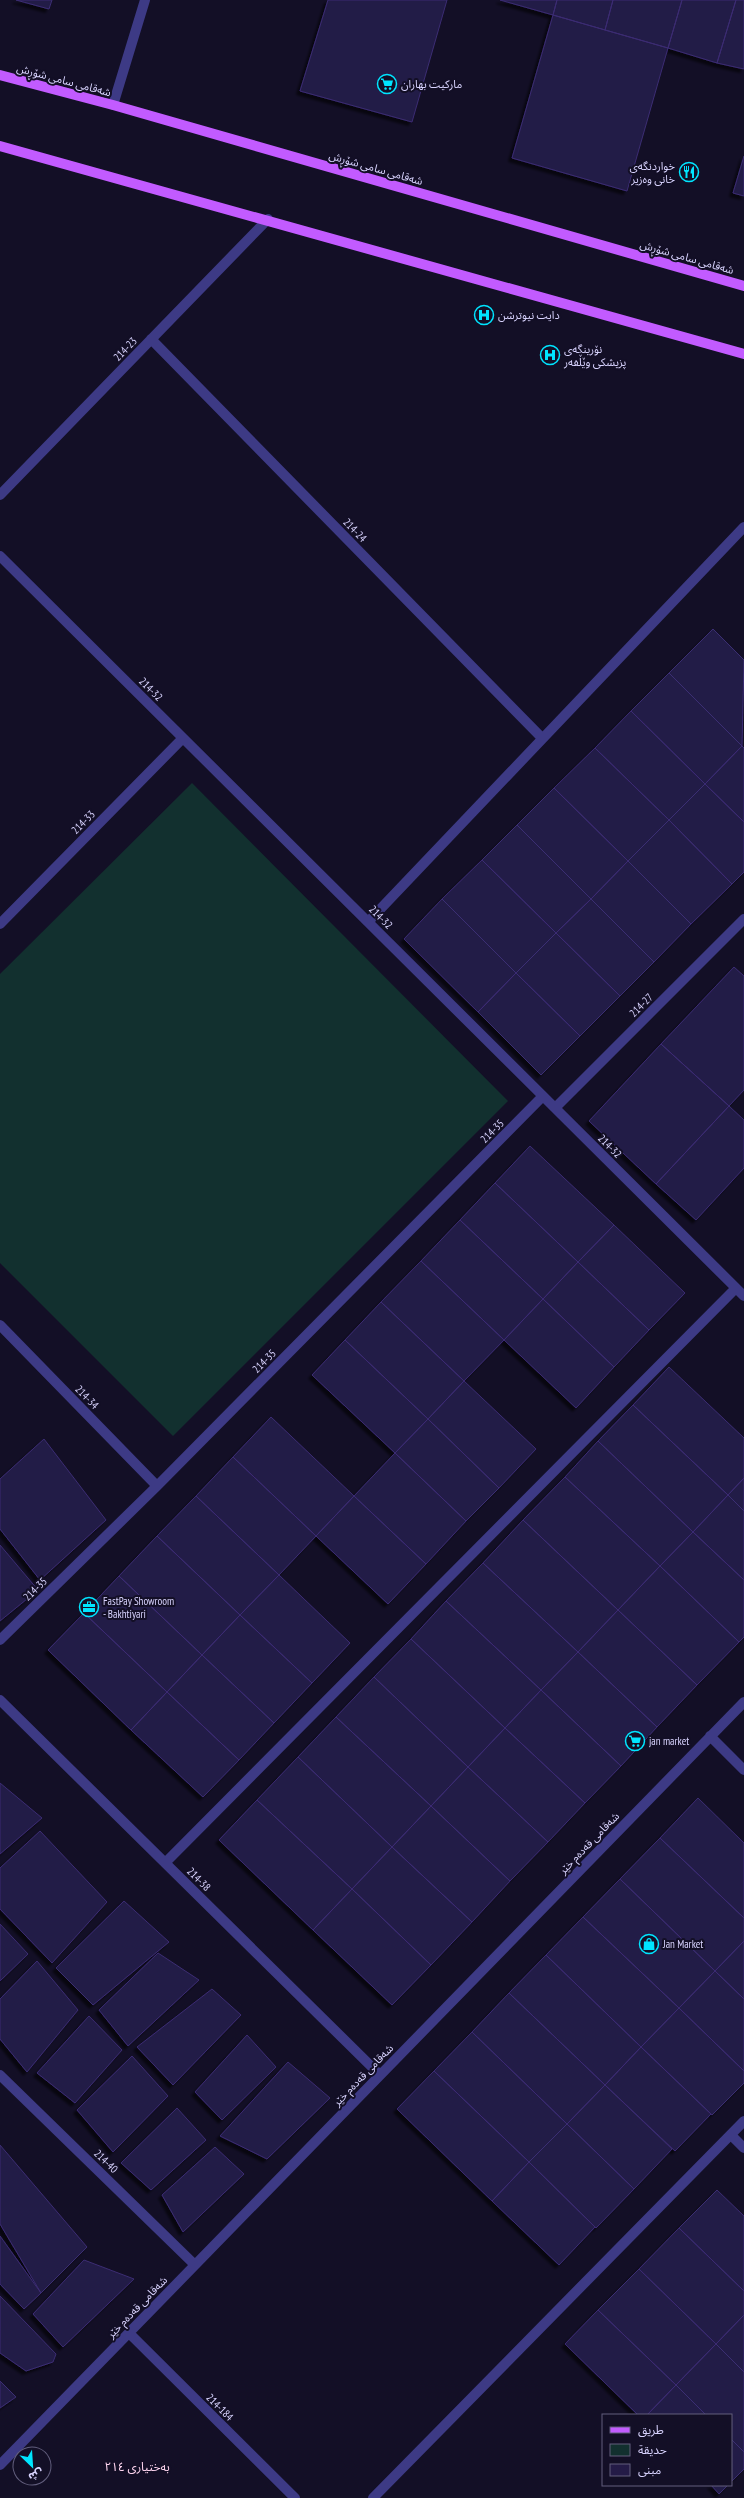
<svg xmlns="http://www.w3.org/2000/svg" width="744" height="2498" font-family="'PT Sans Narrow','Noto Sans Arabic',sans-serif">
<defs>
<filter id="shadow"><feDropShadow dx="-3.5" dy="3.5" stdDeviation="1" flood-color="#0009"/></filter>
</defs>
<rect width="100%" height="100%" fill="#130f26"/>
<path fill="#12302f" d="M192,783l316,318 -335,335 -173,-173v-289z"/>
<path fill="#241b47" stroke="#3b2d73" filter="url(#shadow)" d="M16,0h36l-3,9z
M328,0h119l-35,122 -112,-31z
M500,0h57l-4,15z
M557,0h56l-8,30 -52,-15z
M613,0h69l-14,48 -63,-18z
M682,0h54l-19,63 -49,-15z
M736,0h8v69l-27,-6z
M553,15l115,33 -41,143 -115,-33z
M744,156v40l-11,-3z
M713,629l31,31 -2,86 -73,-73z
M669,673l73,73 -37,38 -74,-73z
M631,711l74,73 -36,36 -74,-72z
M742,746l2,2v74l-39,-38z
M595,748l74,72 -41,41 -74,-73z
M705,784l39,38v50l-12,12 -63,-64z
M554,788l74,73 -37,38 -74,-74z
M669,820l63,64 -41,40 -63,-63z
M517,825l74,74 -35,34 -74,-73z
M482,860l74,73 -40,40 -74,-74z
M628,861l63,63 -37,38 -63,-63z
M442,899l74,74 -38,39 -74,-73z
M591,899l63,63 -34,34 -64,-63z
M556,933l64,63 -40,40 -64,-63z
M734,967l10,9v114l-15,16 -68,-62z
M516,973l64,63 -39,39 -63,-63z
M661,1044l68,62 -73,78 -67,-63z
M729,1106l15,14v48l-48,52 -40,-36z
M530,1146l84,79 -36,37 -83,-79z
M495,1183l83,79 -35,37 -83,-79z
M460,1220l83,79 -39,41 -83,-79z
M614,1225l71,68 -36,37 -71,-68z
M421,1261l83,79 -40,41 -83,-79z
M578,1262l71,68 -35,37 -71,-68z
M543,1299l71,68 -38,41 -72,-68z
M381,1302l83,79 -36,38 -83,-79z
M345,1340l83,79 -33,34 -83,-78z
M669,1367l75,71v40l-16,17 -95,-90z
M464,1381l72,68 -37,39 -71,-69z
M633,1405l95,90 -35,37 -95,-91z
M271,1417l83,79 -38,40 -83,-79z
M428,1419l71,69 -33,33 -71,-68z
M44,1439l62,81 -66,60 -40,-51v-50z
M598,1441l95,91 -33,34 -95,-89z
M395,1453l71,68 -40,43 -72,-68z
M233,1457l83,79 -37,39 -83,-79z
M565,1477l95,89 -42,44 -95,-90z
M744,1478v33l-16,-16z
M728,1495l16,16v69l-51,-48z
M196,1496l83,79 -39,40 -83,-79z
M354,1496l72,68 -38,40 -72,-68z
M523,1520l95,90 -40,42 -95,-89z
M693,1532l51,48v57l-5,5 -79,-76z
M157,1536l83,79 -38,40 -83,-79z
M0,1545l38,45 -38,31z
M483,1563l95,89 -37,38 -95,-89z
M660,1566l79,76 -42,43 -79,-75z
M279,1575l71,68 -38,40 -72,-68z
M119,1576l83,79 -35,37 -83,-79z
M446,1601l95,89 -36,38 -94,-89z
M618,1610l79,75 -40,42 -79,-75z
M84,1613l83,79 -36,38 -83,-80z
M240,1615l72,68 -38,40 -72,-68z
M411,1639l94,89 -37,39 -94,-90z
M578,1652l79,75 -36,39 -80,-76z
M202,1655l72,68 -35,37 -72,-68z
M374,1677l94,90 -37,39 -95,-89z
M541,1690l80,76 -36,37 -80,-75z
M167,1692l72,68 -36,37 -72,-67z
M336,1717l95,89 -39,41 -94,-90z
M505,1728l80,75 -37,39 -80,-75z
M298,1757l94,90 -40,42 -95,-89z
M468,1767l80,75 -38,39 -79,-75z
M0,1783l42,35 -42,36z
M698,1798l46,45v75l-84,-80z
M257,1800l95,89 -39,41 -94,-90z
M431,1806l79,75 -38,41 -80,-75z
M40,1831l67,71 -55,61 -52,-54v-41z
M660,1838l84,80v23l-29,30 -95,-92z
M392,1847l80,75 -41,43 -79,-76z
M620,1879l95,92 -36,37 -96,-91z
M352,1889l79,76 -39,40 -79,-75z
M124,1901l45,41 -76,63 -37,-37z
M583,1917l96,91 -38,39 -95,-92z
M0,1924l28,30 -28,27z
M744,1941v58l-29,-28z
M158,1953l41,27 -71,66 -29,-36z
M546,1955l95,92 -36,38 -96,-92z
M37,1961l41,49 -51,62 -27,-33v-40z
M715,1971l29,28v72l-65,-63z
M212,1989l29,26 -68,70 -36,-38z
M509,1993l96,92 -38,39 -95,-92z
M679,2008l65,63v12l-32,32 -71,-68z
M89,2016l33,34 -47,53 -38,-30z
M472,2032l95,92 -38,38 -95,-91z
M247,2035l29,32 -54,53 -27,-28z
M641,2047l70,67 -36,37 -70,-66z
M132,2056l36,40 -55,56 -36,-42z
M288,2062l42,36 -63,61 -47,-23z
M434,2071l95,91 -37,39 -95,-92z
M605,2085l67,64 -38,40 -67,-65z
M177,2108l29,32 -55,50 -30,-27z
M567,2124l67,65 -38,39 -67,-66z
M0,2145l87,102 -46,46 -41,-69z
M215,2147l29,27 -61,58 -21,-37z
M529,2162l66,65 -36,38 -67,-64z
M717,2190l27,26v75l-65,-63z
M679,2228l65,63v24l-28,29 -77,-75z
M0,2236l41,57 -17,16 -24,-25z
M84,2260l50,19 -71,68 -30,-33z
M639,2269l77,75 -40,41 -78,-75z
M0,2296l56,58 -3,8 -27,9 -26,-18z
M598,2310l78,75 -29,30h-9l-73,-71z
M744,2315v57l-28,-28z
M716,2344l28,28v80l-13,-13v-24h-25l-30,-30z
M0,2381l16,16 -16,11z
M676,2385l30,30h-59z
M731,2439l13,13v17l-13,13z
M711,2485h17l-9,9z"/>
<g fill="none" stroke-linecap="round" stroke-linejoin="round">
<path stroke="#3d3a85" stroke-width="10" d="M113,105l32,-105
M151,339l391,399
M0,495l268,-276
M0,556l744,740
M368,922l376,-395
M0,924l183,-186
M555,1108l189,-189
M0,1325l157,161
M0,1640l157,-154 386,-390
M0,1700l380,375
M710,1736l34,34
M165,1863l571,-575
M0,2075l195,190
M731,2135l13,13
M129,2333l166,165
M0,2465l744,-763
M373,2498l371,-377"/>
<path stroke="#c25bff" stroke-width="10" d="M0,75l113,30 631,181
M0,146l744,208"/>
</g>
<defs>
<symbol id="supermarket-ring" viewBox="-11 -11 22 22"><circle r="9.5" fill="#130f26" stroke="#00e5ff" stroke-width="1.5"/><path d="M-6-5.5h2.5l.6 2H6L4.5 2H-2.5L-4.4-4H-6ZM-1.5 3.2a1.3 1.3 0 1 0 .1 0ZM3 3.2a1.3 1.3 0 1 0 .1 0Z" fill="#00e5ff"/></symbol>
<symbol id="restaurant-ring" viewBox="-11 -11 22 22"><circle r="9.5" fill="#130f26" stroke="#00e5ff" stroke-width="1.5"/><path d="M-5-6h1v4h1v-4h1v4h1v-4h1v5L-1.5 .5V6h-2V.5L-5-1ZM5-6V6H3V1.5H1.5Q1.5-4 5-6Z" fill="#00e5ff"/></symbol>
<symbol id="hospital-ring" viewBox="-11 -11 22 22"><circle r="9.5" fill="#130f26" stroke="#00e5ff" stroke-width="1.5"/><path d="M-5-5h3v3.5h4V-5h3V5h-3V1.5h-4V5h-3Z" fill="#00e5ff"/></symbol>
<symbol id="office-ring" viewBox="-11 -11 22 22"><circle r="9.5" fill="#130f26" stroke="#00e5ff" stroke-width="1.5"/><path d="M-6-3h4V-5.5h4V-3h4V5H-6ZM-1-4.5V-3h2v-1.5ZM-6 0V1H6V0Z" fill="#00e5ff"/></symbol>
<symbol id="shop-ring" viewBox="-11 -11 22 22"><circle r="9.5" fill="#130f26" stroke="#00e5ff" stroke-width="1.5"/><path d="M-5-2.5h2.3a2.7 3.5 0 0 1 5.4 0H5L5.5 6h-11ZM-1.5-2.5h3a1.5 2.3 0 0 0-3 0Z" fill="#00e5ff"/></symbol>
</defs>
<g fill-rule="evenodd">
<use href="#supermarket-ring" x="376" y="73" width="22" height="22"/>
<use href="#restaurant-ring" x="678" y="161" width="22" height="22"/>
<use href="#hospital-ring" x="473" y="304" width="22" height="22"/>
<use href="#hospital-ring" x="539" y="344" width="22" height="22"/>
<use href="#office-ring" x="78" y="1596" width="22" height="22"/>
<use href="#supermarket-ring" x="624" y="1730" width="22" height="22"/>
<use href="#shop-ring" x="638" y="1933" width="22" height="22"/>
</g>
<g text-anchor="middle" stroke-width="4" stroke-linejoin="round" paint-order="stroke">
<g font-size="11" fill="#d9d4ff" stroke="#130f26">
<text transform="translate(64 80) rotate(15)" y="4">شەقامی سامی شۆڕش</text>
<text transform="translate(376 168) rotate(16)" y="4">شەقامی سامی شۆڕش</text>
<text transform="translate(687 257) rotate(16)" y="4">شەقامی سامی شۆڕش</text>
<text transform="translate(125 349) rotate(-46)" y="4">214-23</text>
<text transform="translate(355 530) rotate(46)" y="4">214-24</text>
<text transform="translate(151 689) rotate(45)" y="4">214-32</text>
<text transform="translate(83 822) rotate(-45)" y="4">214-33</text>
<text transform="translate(381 917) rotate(45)" y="4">214-32</text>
<text transform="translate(641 1005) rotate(-45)" y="4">214-27</text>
<text transform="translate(492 1131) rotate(-45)" y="4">214-35</text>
<text transform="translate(610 1146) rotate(45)" y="4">214-32</text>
<text transform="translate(264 1361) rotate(-45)" y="4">214-35</text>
<text transform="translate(87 1397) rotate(46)" y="4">214-34</text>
<text transform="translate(35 1589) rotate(-44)" y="4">214-35</text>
<text transform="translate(589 1843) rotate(-46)" y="4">شەقامی قەدەم خێر</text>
<text transform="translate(199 1879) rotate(45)" y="4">214-38</text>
<text transform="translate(363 2075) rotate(-46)" y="4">شەقامی قەدەم خێر</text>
<text transform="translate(106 2161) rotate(44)" y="4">214-40</text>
<text transform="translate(137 2307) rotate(-46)" y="4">شەقامی قەدەم خێر</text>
<text transform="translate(220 2407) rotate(45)" y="4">214-184</text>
</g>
<g font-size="11" fill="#d9d4ff" stroke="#130f26" text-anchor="start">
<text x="401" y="88">مارکیت بهاران</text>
<text x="675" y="170" text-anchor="end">خواردنگەی<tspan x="675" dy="13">خانی وەزیر</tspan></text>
<text x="498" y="319">دايت نيوترشن</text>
<text x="564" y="353">نۆرینگەی<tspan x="564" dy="13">پزیشکی وێڵفەر</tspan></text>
<text x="103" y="1605">FastPay Showroom<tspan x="103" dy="13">- Bakhtiyari</tspan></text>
<text x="649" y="1745">jan market</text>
<text x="663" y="1948">Jan Market</text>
</g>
<g font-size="12" fill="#ffd6f0" stroke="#130f26">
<text x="137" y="2471">بەختیاری ٢١٤</text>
</g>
</g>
<rect x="602" y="2414" width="130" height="72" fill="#130f26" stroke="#625e7d"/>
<rect x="610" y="2427" width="20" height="6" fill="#c25bff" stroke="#625e7d"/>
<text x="638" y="2434" font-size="12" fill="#d9d4ff">طريق</text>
<rect x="610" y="2444" width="20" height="12" fill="#12302f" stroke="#625e7d"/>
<text x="638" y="2454" font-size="12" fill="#d9d4ff">حديقة</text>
<rect x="610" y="2464" width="20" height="12" fill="#241b47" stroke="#625e7d"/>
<text x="638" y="2474" font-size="12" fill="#d9d4ff">مبنى</text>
<g transform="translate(32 2466) rotate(155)"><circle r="19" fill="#130f26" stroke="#625e7d"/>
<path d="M0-3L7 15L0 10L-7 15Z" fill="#00e5ff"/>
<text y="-6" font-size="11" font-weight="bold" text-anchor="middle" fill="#d9d4ff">ش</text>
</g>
</svg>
